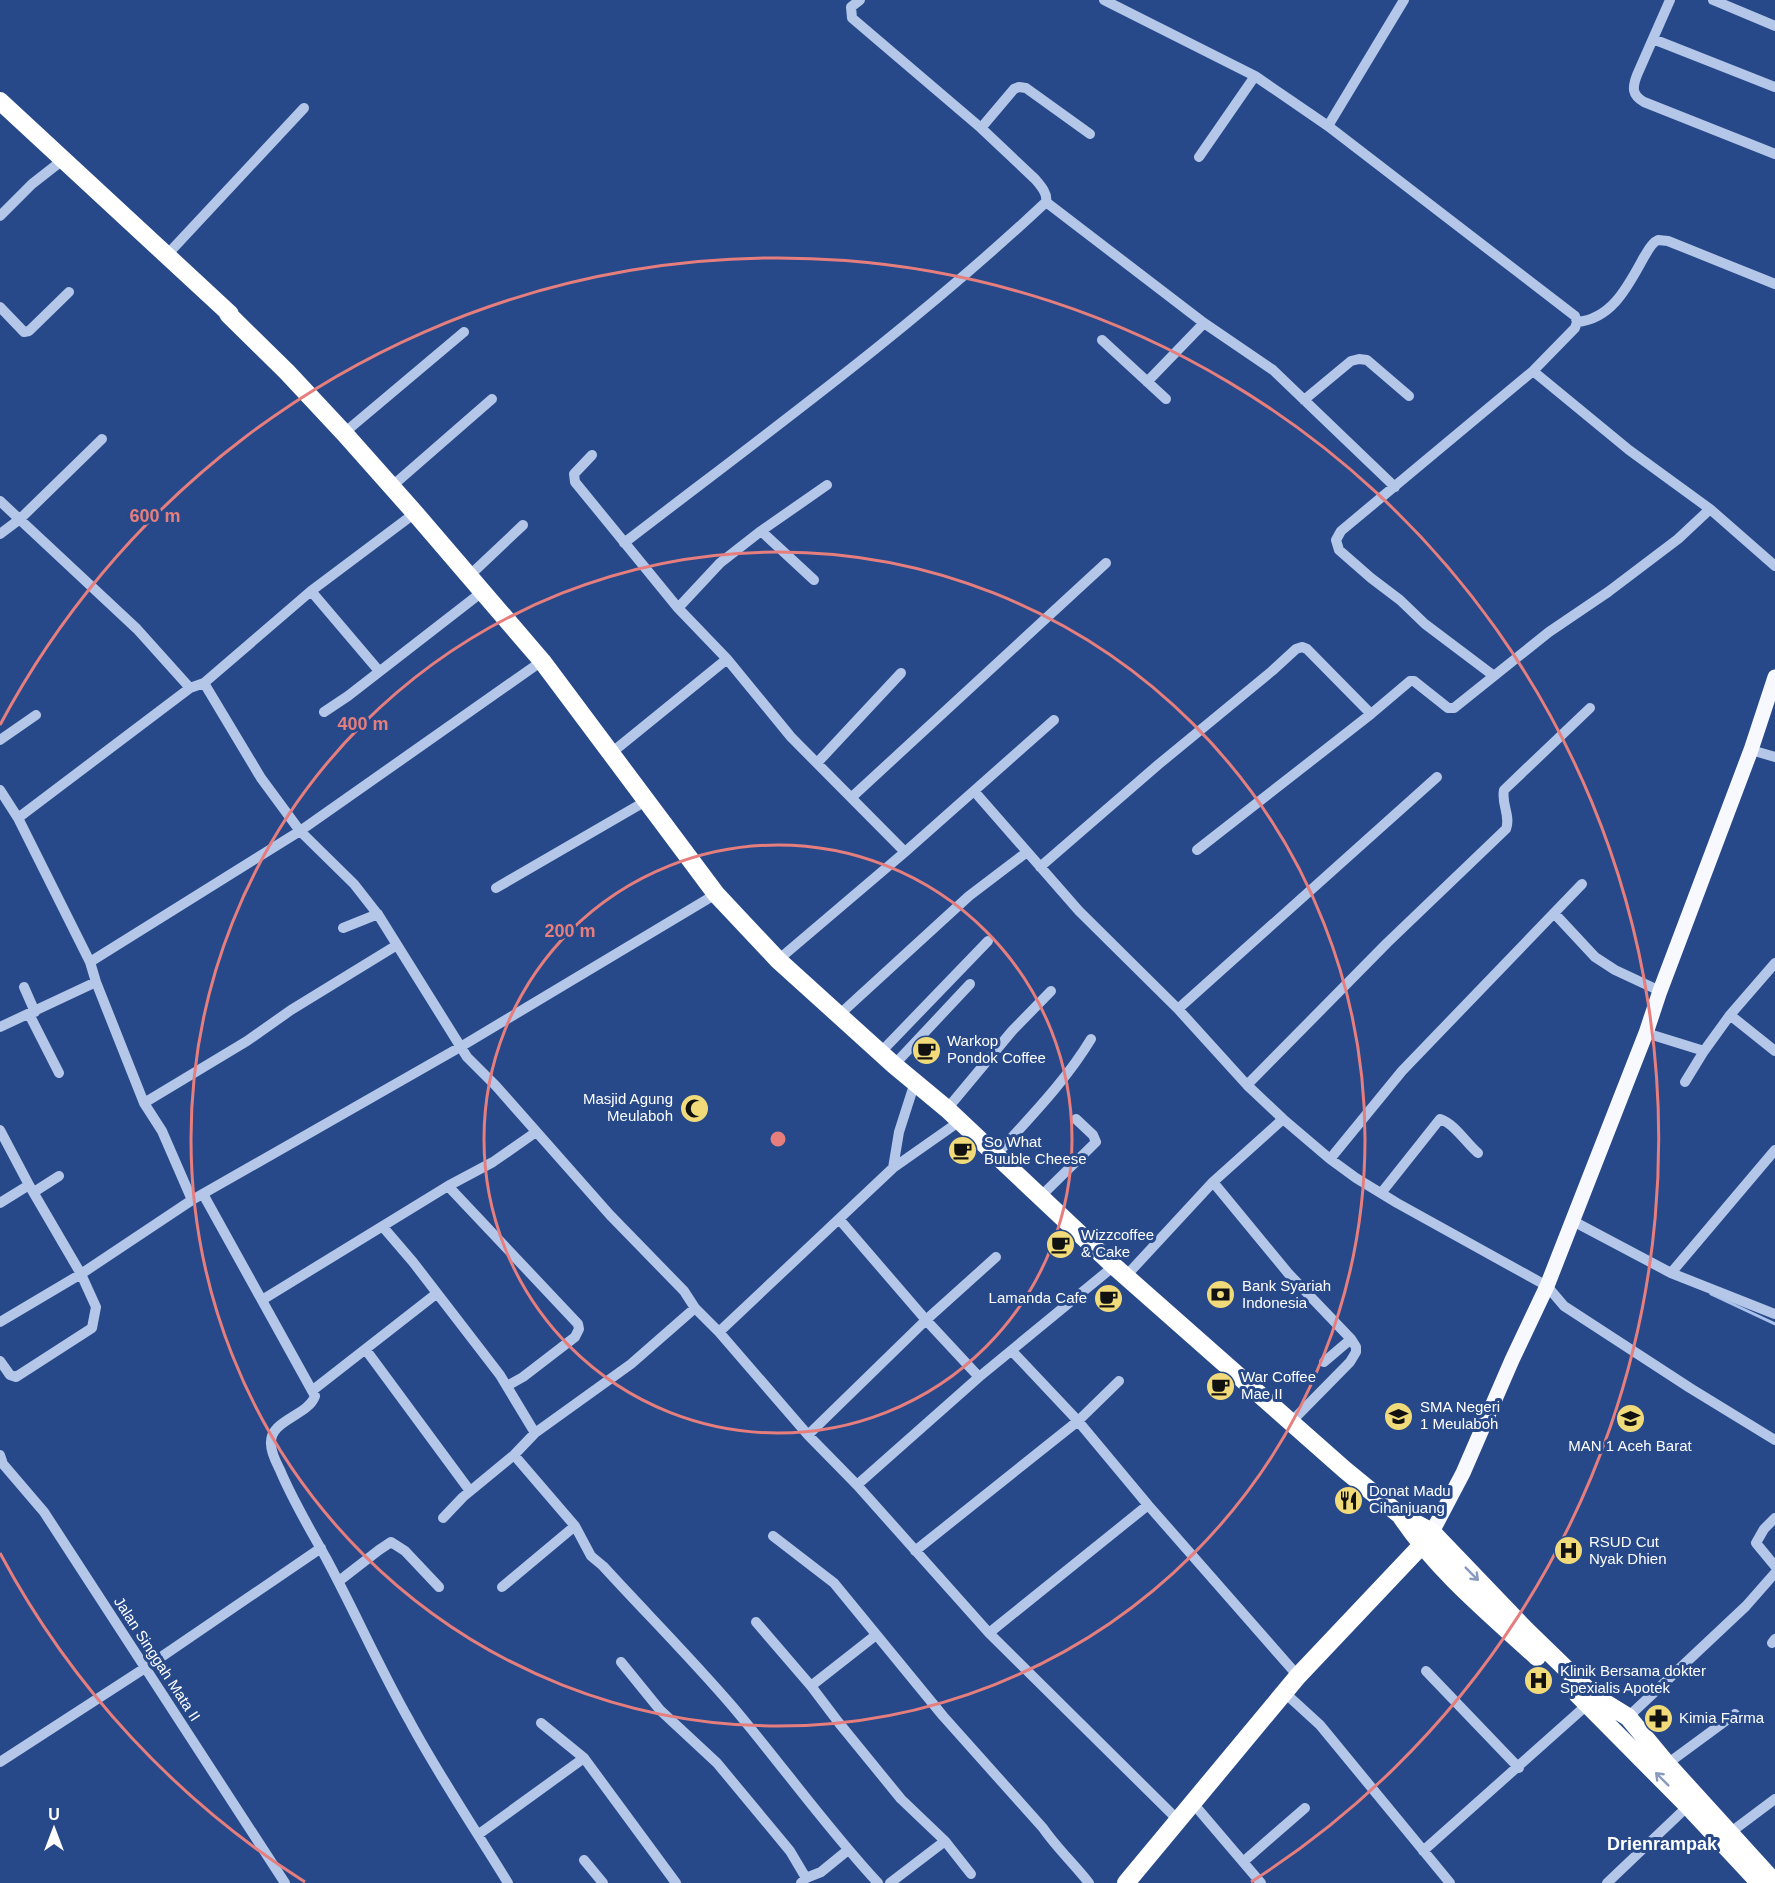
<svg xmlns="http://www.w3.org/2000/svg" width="1775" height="1883" font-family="Helvetica,sans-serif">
<rect width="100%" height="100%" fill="#274989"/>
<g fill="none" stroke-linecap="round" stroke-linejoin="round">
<path stroke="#a9c1ea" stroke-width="3" d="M1711,1294l64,30"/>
<path stroke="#b4c7e9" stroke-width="10" d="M1104,0l151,76 73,50 247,190 2,6 -2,6 -42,43 -192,160 -5,9 3,10 32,28 29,22 25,24 69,52
M1670,0l-33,75c-5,13 -5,20 7,27l131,52
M1713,0l62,26
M1653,39l122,48
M1328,126l76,-126
M981,128l33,-39 5,-2 7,1 64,46
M1199,157l56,-81
M1046,202l158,121 69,47 122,117
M0,216l32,-32 32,-25
M166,256l138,-148
M0,307l24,25 5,-1 40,-39
M1577,322c35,-3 51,-36 67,-65 4,-6 7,-14 14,-17l10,1 107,43
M1102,340l64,59
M1533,371l96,79 81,59 65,57
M1147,382l57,-59
M1304,400l47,-39 8,-2 8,1 42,36
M344,433l120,-101
M592,455l-18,19 1,8 103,126 49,51 64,78 114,115
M391,487l101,-88
M0,501l137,128 53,59
M761,531l53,49
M0,534l20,-15 82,-80
M624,543c143,-110 290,-217 422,-341 2,-8 -5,-16 -11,-23l-54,-51 -129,-110 -1,-11 9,-7
M468,577l55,-52
M311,591l68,80
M678,608l42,-45 41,-32 66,-46
M204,683l57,95 39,53 54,53 25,32 88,141 29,29 114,129 74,76 11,17 24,24 89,103 49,50 132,148 189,187
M324,712l24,-16 134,-104
M0,740l36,-25
M1751,750l24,7
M610,754l117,-95
M818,762l83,-89
M0,790l18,28 72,144 6,20 48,121 18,28 30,69
M974,791l105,120 99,98 69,76 36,34 47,40 26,19 41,25 150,83 17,20 126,82 85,52
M852,797l254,-234
M18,818l172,-130 14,-5 107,-92 104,-78
M1197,850l174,-136
M1040,867l119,-103 113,-93 24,-22 6,-2 5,2 64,65 39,-33h4l34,27h6l95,-76 59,-40 70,-53 32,-30
M496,888l150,-87
M1554,913l41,44 20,13 45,21
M343,928l35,-14
M778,960l127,-108 149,-132
M90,962l210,-131 242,-170
M1775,963l-45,52 45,36
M24,987l11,25
M1178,1009l259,-232
M29,1014l30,59
M839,1015l130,-119 58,-44
M0,1027l96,-45
M1646,1033l58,18 -19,31
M1704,1051l26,-36
M880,1053l108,-112
M894,1065l76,-81
M1247,1085l140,-142 119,-114c5,-13 -5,-25 -2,-39l86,-82
M144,1103l103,-62 44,-31 106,-65
M947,1109l65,-78 39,-40
M0,1130l29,55 52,89 15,33 -4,21 -76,49 -6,-2 -10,-14
M996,1155c34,-38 69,-73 95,-116
M1330,1159l72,-88 180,-187
M893,1168l6,-36 16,-50
M1213,1182l75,91 63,66 5,8v5l-6,10 -59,60
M448,1186l130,138 1,5 -4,8 -52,40 -16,9
M34,1192l25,-16
M1382,1192l58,-73c15,5 26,24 38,34
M203,1194l112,202c-7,20 -46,24 -44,48 0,9 5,18 9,26 13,31 30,59 46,88 29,54 53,109 83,162 30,56 66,109 99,163
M1041,1196l55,-54 -3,-7 -17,-16
M0,1203l29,-18
M839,1219l87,101 53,57
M1571,1220l100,53 104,41
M383,1227l30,35 87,113 35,58
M1671,1273l104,-123
M1126,1276l87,-94 70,-63
M262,1300l186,-114 45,-24 43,-30
M0,1322l81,-48 111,-74 270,-154 254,-152
M719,1332l174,-164 67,-47
M366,1350l104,141
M1012,1351l66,70 70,84 150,171
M1324,1362l27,-23
M313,1390l123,-96
M808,1435l118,-115 70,-63
M0,1455l3,9 41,48 241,371
M514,1455l61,71 16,30 12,10c43,47 89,93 130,141 49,58 93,120 145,176
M857,1485l122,-108 135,-111
M443,1518l20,-21 51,-42 21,-22 96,-69 64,-56
M1775,1518l-11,11 -8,14 19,23
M773,1536l61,47 109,133 100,112c13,19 31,36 46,55
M915,1551l163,-130 41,-40
M339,1581l40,-31 12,-8 14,9 34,36
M502,1587l73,-61
M756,1622l55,64 65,-51
M989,1633l159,-128
M1772,1643l3,-4
M621,1662l39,48 57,53 73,88 16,27
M1426,1671l93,97
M811,1686l28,37 62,76 44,42 -55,42
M1285,1693l35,32 130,158
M1628,1717l118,-111 29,-33
M541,1723l43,35 92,125
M0,1762l145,-94 176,-120
M1667,1764l68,-50
M1192,1802l69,81
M1731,1832l44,-33
M479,1834l105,-76
M945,1841l26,33
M1423,1851l165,-147
M584,1860l19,23
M1243,1862l62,-54
M801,1883l5,-5 15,-6 27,-22
M1607,1883l81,-77"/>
<path stroke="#f7f9fe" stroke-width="15" d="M1425,1540l7,-8 31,-59 49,-113 35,-74 99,-253 14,-42 91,-241 24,-73"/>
<path stroke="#fff" stroke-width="18" d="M0,101l230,213h-2l59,58 57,61 71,80 127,148 174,233 62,66 116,105 53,44 167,157 231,204 55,45 32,17 94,98 68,66 34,21 39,47 108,119
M1402,1518c37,54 87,95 135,139
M1577,1694l111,112 68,73
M1126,1883l172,-207 123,-130"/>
</g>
<defs><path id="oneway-shaft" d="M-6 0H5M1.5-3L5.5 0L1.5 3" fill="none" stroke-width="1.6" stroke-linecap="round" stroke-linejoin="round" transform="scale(1.5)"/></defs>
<g stroke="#889bbe">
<use href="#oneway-shaft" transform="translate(1472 1574) rotate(45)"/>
<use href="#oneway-shaft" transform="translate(1662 1779) rotate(-135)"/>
</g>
<g fill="none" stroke="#e67e7e" stroke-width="3">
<circle cx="778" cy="1139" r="294"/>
<circle cx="778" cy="1139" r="587"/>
<path d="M305 1882A881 881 0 0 1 0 1553M0 725A881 881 0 1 1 1251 1882"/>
</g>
<defs>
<symbol id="cafe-disc" viewBox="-11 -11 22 22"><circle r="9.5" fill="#f1da7a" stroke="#274989"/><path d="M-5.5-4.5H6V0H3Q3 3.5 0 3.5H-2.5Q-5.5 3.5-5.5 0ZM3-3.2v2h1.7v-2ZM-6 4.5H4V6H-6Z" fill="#111"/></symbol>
<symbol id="mosque-disc" viewBox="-11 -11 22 22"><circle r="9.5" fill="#f1da7a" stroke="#274989"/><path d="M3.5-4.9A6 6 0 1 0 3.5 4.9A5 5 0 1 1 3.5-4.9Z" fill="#111"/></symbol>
<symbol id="bank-disc" viewBox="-11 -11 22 22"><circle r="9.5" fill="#f1da7a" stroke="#274989"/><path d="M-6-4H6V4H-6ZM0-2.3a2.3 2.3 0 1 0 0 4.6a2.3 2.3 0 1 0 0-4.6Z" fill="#111"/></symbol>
<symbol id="school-disc" viewBox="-11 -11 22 22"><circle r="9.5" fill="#f1da7a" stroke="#274989"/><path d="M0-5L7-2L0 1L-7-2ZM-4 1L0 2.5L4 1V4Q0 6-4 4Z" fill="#111"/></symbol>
<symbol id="restaurant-disc" viewBox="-11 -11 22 22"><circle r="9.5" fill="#f1da7a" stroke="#274989"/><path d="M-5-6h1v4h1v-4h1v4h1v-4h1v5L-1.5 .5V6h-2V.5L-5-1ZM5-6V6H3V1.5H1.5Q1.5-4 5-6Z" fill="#111"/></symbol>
<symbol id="hospital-disc" viewBox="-11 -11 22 22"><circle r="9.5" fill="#f1da7a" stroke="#274989"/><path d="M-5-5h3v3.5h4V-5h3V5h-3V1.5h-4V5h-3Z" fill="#111"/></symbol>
<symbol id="pharmacy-disc" viewBox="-11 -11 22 22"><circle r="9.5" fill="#f1da7a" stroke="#274989"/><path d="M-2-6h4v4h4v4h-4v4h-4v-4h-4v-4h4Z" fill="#111"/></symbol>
</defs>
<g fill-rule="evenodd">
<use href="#cafe-disc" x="910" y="1034" width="33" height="33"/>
<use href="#mosque-disc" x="678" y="1092" width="33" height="33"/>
<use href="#cafe-disc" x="946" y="1134" width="33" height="33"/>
<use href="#cafe-disc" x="1044" y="1228" width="33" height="33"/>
<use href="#bank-disc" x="1204" y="1278" width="33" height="33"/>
<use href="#cafe-disc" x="1092" y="1282" width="33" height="33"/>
<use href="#cafe-disc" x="1204" y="1370" width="33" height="33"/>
<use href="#school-disc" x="1382" y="1400" width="33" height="33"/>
<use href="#school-disc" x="1614" y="1402" width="33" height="33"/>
<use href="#restaurant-disc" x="1332" y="1484" width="33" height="33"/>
<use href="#hospital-disc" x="1552" y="1534" width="33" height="33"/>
<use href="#hospital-disc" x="1522" y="1664" width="33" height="33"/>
<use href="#pharmacy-disc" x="1642" y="1702" width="33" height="33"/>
</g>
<g text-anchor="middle" stroke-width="6" stroke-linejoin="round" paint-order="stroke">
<g font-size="15" fill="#fff" stroke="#274989" text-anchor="start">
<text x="947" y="1046">Warkop<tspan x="947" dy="17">Pondok Coffee</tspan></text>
<text x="673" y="1104" text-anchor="end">Masjid Agung<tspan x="673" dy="17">Meulaboh</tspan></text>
<text x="984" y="1147">So What<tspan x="984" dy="17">Buuble Cheese</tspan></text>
<text x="1081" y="1240">Wizzcoffee<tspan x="1081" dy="17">&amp; Cake</tspan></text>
<text x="1242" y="1291">Bank Syariah<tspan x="1242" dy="17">Indonesia</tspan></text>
<text x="1087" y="1303" text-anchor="end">Lamanda Cafe</text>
<text x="1241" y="1382">War Coffee<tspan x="1241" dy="17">Mae II</tspan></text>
<text x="1420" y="1412">SMA Negeri<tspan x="1420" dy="17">1 Meulaboh</tspan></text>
<text x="1630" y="1451" text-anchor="middle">MAN 1 Aceh Barat</text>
<text x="1369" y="1496">Donat Madu<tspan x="1369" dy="17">Cihanjuang</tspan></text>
<text x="1589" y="1547">RSUD Cut<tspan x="1589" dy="17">Nyak Dhien</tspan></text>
<text x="1560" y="1676">Klinik Bersama dokter<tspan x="1560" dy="17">Spexialis Apotek</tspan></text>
<text x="1679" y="1723">Kimia Farma</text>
</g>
<g font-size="15" fill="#fff" stroke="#274989">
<text transform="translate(157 1659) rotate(57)" y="5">Jalan Singgah Mata II</text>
</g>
<g font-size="18" font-weight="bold" fill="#fff" stroke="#274989">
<text x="1662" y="1850">Drienrampak</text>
</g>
</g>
<circle cx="778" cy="1139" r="9" fill="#e67e7e" stroke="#274989" stroke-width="3"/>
<g font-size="18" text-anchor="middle" font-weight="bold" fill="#e67e7e" stroke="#274989" stroke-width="6" stroke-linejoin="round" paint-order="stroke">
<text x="155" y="522">600 m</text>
<text x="363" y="730">400 m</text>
<text x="570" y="937">200 m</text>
</g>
<g transform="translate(54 1829)" stroke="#274989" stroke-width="4.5" paint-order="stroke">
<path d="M0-4.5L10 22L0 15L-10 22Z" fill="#ffffff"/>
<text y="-9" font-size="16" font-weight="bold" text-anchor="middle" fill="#ffffff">U</text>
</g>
</svg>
